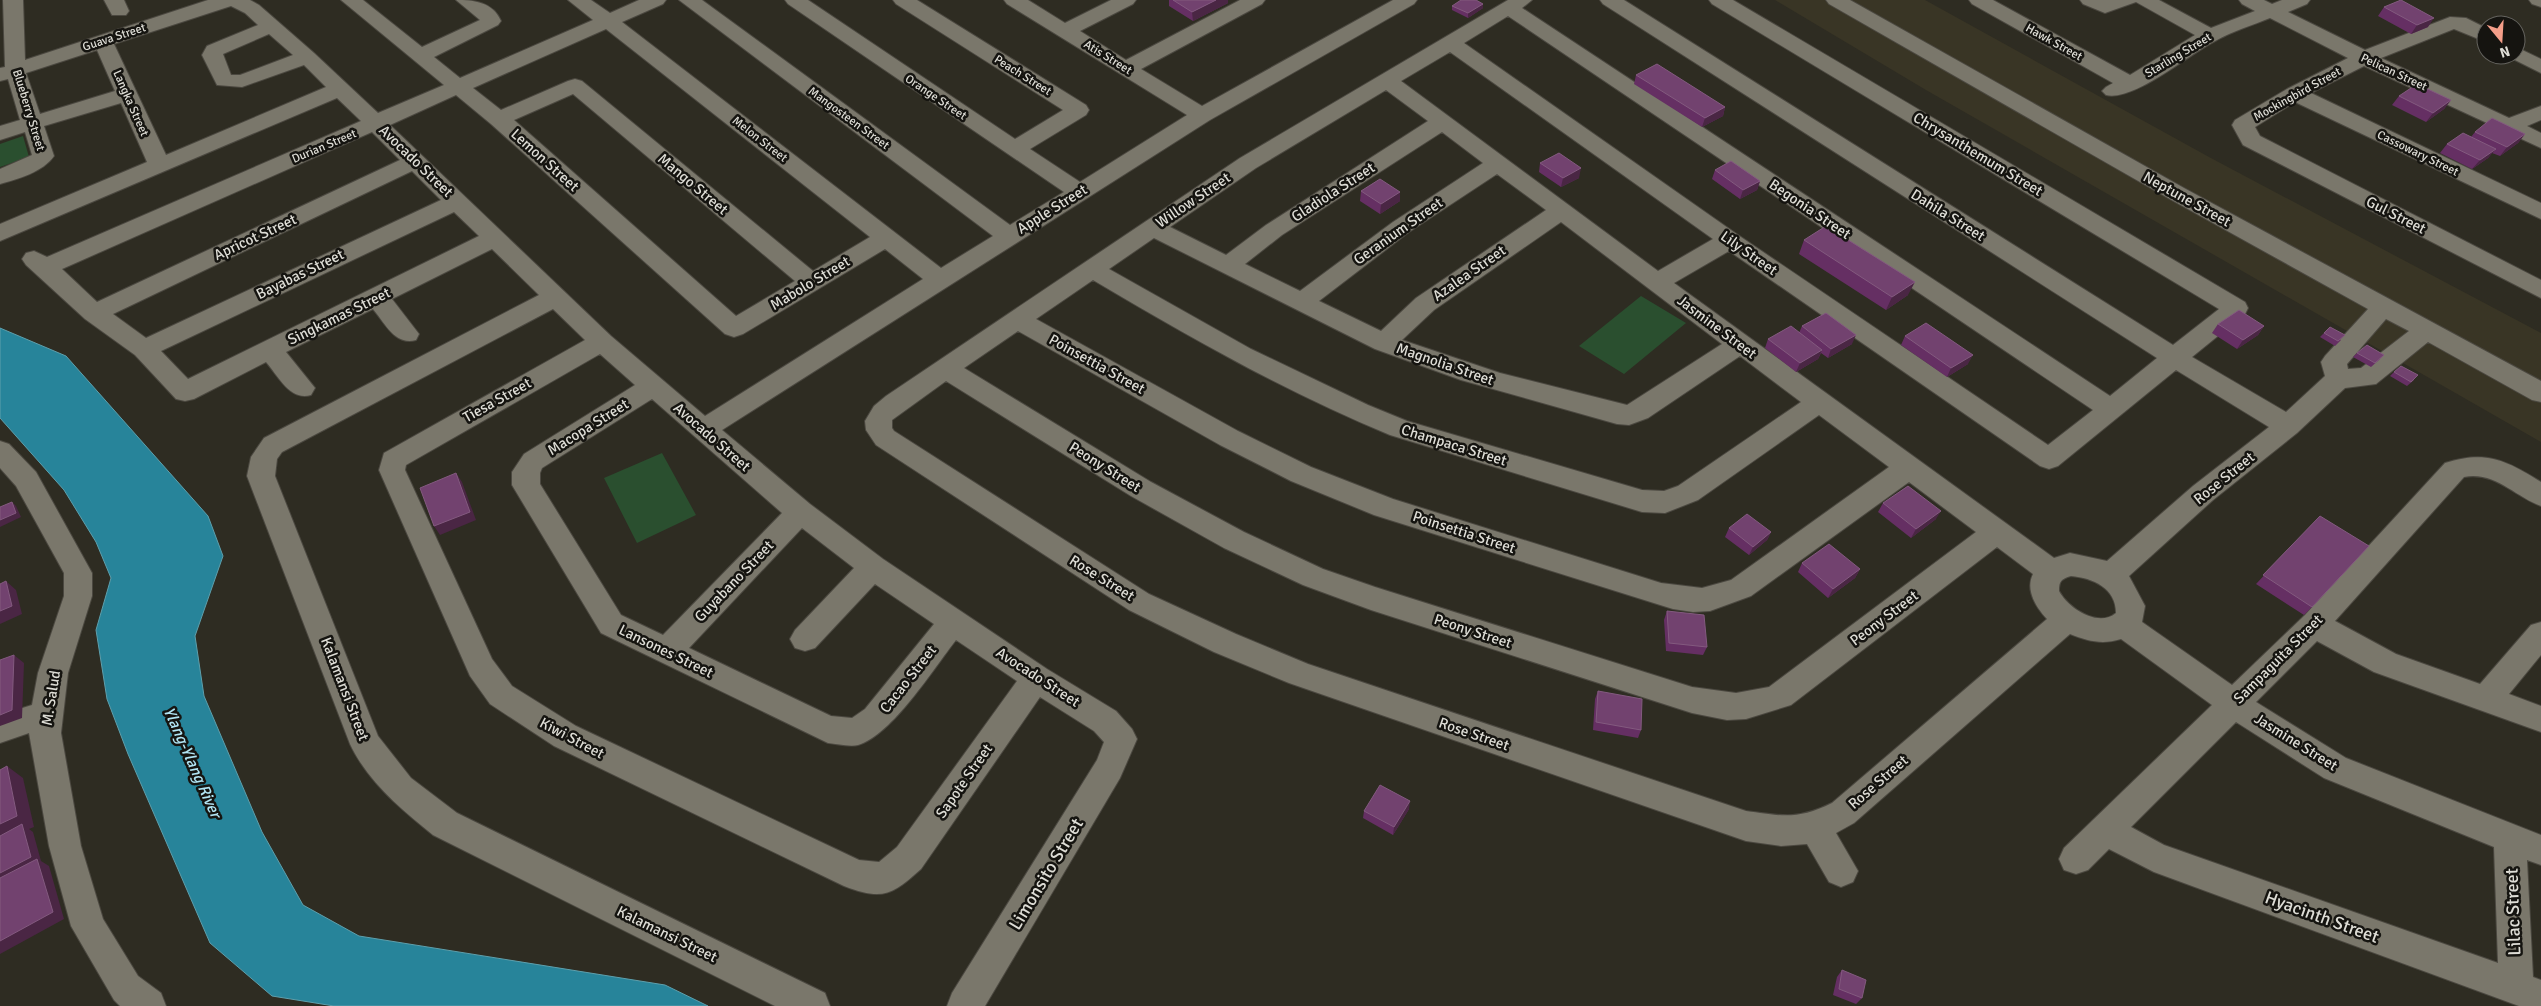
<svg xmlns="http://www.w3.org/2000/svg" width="2541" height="1006" font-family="Signika,sans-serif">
<rect width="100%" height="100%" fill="#2e2c22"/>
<path fill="#393525" d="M1775,0h150l284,157 332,176v109l-615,-352z"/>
<path fill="#2a4f2f" d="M23,136l6,21 -29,10v-23z
M1641,296l45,27 -62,51 -45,-28z
M662,453l34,62 -59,28 -33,-65z"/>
<path fill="#27849a" stroke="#5e9fac" d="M0,328l66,28 142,160 15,40 -28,80 9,60 58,136 41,73 56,31 306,49 43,21h-374l-62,-10 -62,-53 -82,-189 -21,-55 -11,-69 15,-52 -15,-36 -32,-52 -64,-72z"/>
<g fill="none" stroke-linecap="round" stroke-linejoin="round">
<defs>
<path id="minor" d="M3,0h20l2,60 183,-60h42l9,5 55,48 64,60 66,-28 -103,-85h22l59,47 58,-27 -24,-20c18,0 37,2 45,21l-3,4 -64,32 26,21 133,-58 -25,-20h23l19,13 29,-13h27l-3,4 -41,18 319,246 52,-32 -314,-236h23l308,225 54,-33 -276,-188 -3,-4h23l207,139 48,-29 -167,-106 -3,-4h24l169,105 3,5 -3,5 -56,34 50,33 107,-67 -180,-111 -3,-4h24l37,23 46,-23h25l-3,4 -53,27 46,29 114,-60h25l-3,4 -121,65 61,37 191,-106h24l-3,4 -204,116 -488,310 88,74 73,55 164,110 69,42 16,18 5,10 -17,39 -135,228h-38l5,-13 145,-233 7,-18 -10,-11 -54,-34 -119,172c-29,26 -38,32 -77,17l-290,-140 -64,-42 -20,-28 -91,-206 5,-17 201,-113 -32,-31 -271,143 -5,7 -2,17 103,260 33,42 46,35 368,180 5,13h-55l-342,-171c-32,-26 -65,-53 -83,-91l-103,-268 4,-19 13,-19 275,-143 -47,-46 -100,50 27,35 -3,6c-21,6 -31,-17 -43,-31l-87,43 29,36 -4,7c-21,6 -32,-18 -45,-33l-72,37 -9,2 -9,-2 -41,-44 -50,-36 -59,-54 -4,-6 4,-6 8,-2 13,6 314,-136 -24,-23 -337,143v-17l147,-62 -26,-59 -77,23 10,30c-11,16 -36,23 -54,28v-15l32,-14 -7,-23 -25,8v-14l20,-6 -12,-41 -8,2v-13l5,-1zM231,6l14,7 13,12 -51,21 -5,9 15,30 25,2 62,-22 22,22 -160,68 -52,-111zM606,29l264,208 -57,34 -231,-190 -7,-2 -7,2 -67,29 -28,-22zM269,34l24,21 -53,20h-9l-8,-21zM97,50l18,41 -75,23 -14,-41zM573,94l222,187 -59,35 -222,-196zM456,95l35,29 234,210 9,3 9,-3 142,-85 38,30 -218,137 -94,-80 -221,-211zM372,132l28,28 -303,142 -35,-33zM412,171l29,29 -295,138 -33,-24zM454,212l25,24 -291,143 -27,-28zM600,354l35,31 -111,69 -12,18v13l89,148 227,110c9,1 22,4 30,2 34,-10 76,-77 98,-105l61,41 -120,166 -18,15 -20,-2 -283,-134 -64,-40 -20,-27 -87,-189 1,-5zM652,399l130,114 -119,122 -42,-20 -81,-131v-11l2,-5zM802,528l52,40 -59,62 -5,9 5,9 10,3 10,-3 60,-64 59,40 -69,85 -13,9 -21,-2 -142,-68z
M104,0h20l5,11 -3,4h-14z
M1508,0h24l-10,8 588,388 47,-38 -554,-354 -3,-4h24l549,345 46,-36 -507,-305 -3,-4h24l512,302 3,6 -3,6 -53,43 94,55 39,-36 -4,-14 4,-6 43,-47 -200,-111 -339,-194 -3,-4h24l334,188 357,193v21l-9,-2 -104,-58 -52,42 -31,4 -48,45 -84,67 -84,76 16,30 -3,16 90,63 73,-70 140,-152c41,-13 61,-3 96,19v24c-26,-9 -46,-35 -77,-29l-129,144 61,33 84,30 51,-59 10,-3v33l-32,39 32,12v26l-167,-60 -57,-31 -61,61 90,56 195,77v30l-14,-5 6,117 8,3v26h-22l-365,-134 -45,-23 -21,21 -12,4 -12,-4 -5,-11 5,-11 148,-143 -91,-66c-19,6 -33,2 -51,-5l-216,189 -18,10 22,38 -5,11 -12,5 -12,-5 -22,-38 -26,2 -35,-5 -457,-158 -75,-31 -85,-42 -253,-165 -10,-15 -1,-9 9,-15 12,-10 354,-238zM1508,16l585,394 -45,35 -310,-210 -274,-192zM1450,52l263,187 -55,32 -257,-190zM1386,90l42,31 -162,104 -40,30 -56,-28 86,-59zM1442,132l41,31 -90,59 -93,69 -55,-27 37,-29zM1497,174l49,36 -130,88 -35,33 -62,-30 90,-69zM1561,222l161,122 -95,61 -127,-32 -98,-33 32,-30zM1154,238l221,111 86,31 156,44 12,1 19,-7 92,-62 61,46 -123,84 -14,5 -22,-1 -235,-69 -39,-16 -117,-56 -142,-80zM1729,251l311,215 9,3 9,-3 118,-96 93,57 -76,59 -86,75 -37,-8 -16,5 -380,-275zM1093,280c96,57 193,112 297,155l252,77 23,1 33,-13 121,-85 70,52 -158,113 -29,8 -41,-5 -268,-84 -82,-32 -73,-36 -202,-112zM2386,319l23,12 -48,37 -13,1 -1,-5zM1018,331l202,114 71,36 83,34 299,94 20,3 17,-1 41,-15 158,-114 67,50 -207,155 -33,6 -44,-6 -317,-100 -52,-18 -79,-37 -93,-50 -187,-114zM946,381l185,115 93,52 79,37 68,25 321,103 35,7 19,-1 45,-14 206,-158 36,27c-8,16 3,33 14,45l-215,184c-34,17 -50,13 -86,8l-438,-147 -72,-30 -87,-40 -255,-163 -2,-3v-8zM2071,576c22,2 45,12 45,37 -18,15 -48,-5 -57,-22 0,-10 2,-12 12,-15zM2236,722l88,56 170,69 4,116 -334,-118 -33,-18z
M1969,0h24l137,75 65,-40 -59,-33 -31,11 -22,-9 -3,-4h79l52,28 44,-17 -13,-7 -3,-4h25l8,4 10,-4h28l-3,4 -19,8 77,38 85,-33 16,1 20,10v14l-32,-13 -73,29 128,60 32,-12v14l-14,6 14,7v15l-177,-82 -53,27 230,110v16l-246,-117 -40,25 5,9 281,144v18l-298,-153 -11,-20 3,-5 52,-31 61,-31 -78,-40c-17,7 -37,13 -53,22 -27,13 -83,62 -111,55l-4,-4 4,-4 7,-4 -141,-79z
M2529,0h12v7l-9,-3z
M2516,47l25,12v14l-32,-16 -2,-2h9z
M0,441l9,3 27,28 56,101v23l-24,77 -7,60 20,113 22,73 35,57 23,17 5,13h-46l-6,-6 -43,-74 -22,-80 -20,-113 -29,10v-28l32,-10 6,-32 26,-77v-23l-48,-87 -16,-18z"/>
</defs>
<use href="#minor" stroke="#4b4840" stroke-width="2"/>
<use href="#minor" fill="#7a776b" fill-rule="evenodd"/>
</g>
<path fill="#652f63" d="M1169,0h59v3l-35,18 -24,-15z
M1452,6l31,2 -15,10 -16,-8z
M2384,7l44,20 -17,7 -33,-18z
M1636,75l89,32 -2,9 -21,11 -68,-43z
M2399,96l52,4 -7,9 -18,13 -34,-17z
M2475,132l50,2 -7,9 -18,13 -8,-3 -4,5 -16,11 -32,-16 7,-9 24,-7z
M1540,163l39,15 -18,9 -22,-15z
M1715,170l45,11 -3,9 -17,9 -28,-20z
M1361,191l39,1v9l-20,13 -20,-13z
M1804,240l104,55 -22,15 -87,-56z
M2218,324l46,2 -6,9 -21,14 -25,-16z
M1802,326l50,18 -24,14 -7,-5 -3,6 -22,13 -31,-24 3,-9 31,-6z
M2324,333l17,7 -6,6 -15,-9z
M1905,336l63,28 -21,13 -46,-32z
M2357,353l23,6 -9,8 -18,-10z
M2394,372l20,8 -7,6 -17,-10z
M1883,503l53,16 -25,19 -33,-26z
M2320,516l-8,91 -8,8 -48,-31z
M1729,528l42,4 -4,8 -18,15 -24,-18z
M1802,563l58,6 -5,9 -27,20 -30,-26z
M1667,611l40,36 -4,8 -37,-4 -2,-31z
M1598,691l43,39 -3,8 -45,-8 2,-31z
M1409,809l-16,26 -30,-17 1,-7z
M1842,970l20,28 -6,6 -23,-9 4,-18z"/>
<path fill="#4a2644" d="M1216,0h12v3l-35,18 -1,-9z
M1483,4v4l-15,10v-5z
M2434,18l-6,9 -17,7 6,-9z
M2451,100l-7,9 -18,13 7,-9z
M1725,107l-2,9 -21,11 3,-9z
M2525,134l-7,9 -18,13 7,-9z
M2496,149l-8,9 -16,11 8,-9z
M1581,168l-2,10 -18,9 2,-9z
M1760,181l-3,9 -17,9 3,-9z
M1400,192v9l-20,13 1,-10z
M1915,282l-7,13 -22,15 6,-13z
M2264,326l-6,9 -21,14 6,-9z
M1856,335l-4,9 -24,14 3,-9z
M1822,350l-4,9 -22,13 4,-9z
M1973,355l-5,9 -21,13 4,-9z
M456,473l6,9 14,38 -36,15 -6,-9z
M12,502l4,4 5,11 -21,10v-7z
M1941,511l-5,8 -25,19 5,-9z
M1771,532l-4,8 -18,15 4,-8z
M1860,569l-5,9 -27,20 5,-9z
M6,581l10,9 6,24 -22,10v-13z
M14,655l10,8 -2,55 -22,8v-11z
M7,766l16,12 11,49 -5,2 4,3 8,29 8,5 15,53 -64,35v-130z
M1410,801l-1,8 -16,26 1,-8z"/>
<path fill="#72426f" stroke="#835a7f" d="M1173,0h43l-24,12z
M1461,0h15l7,4 -15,9 -16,-7z
M2401,0l33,18 -17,7 -33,-18z
M1657,64l68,43 -20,11 -69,-43z
M2417,84l34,16 -18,13 -34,-17z
M2492,118l33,16 -18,13 -32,-15z
M2463,133l33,16 -16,11 -33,-16z
M1559,153l22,15 -18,10 -23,-15z
M1731,161l29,20 -17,9 -28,-20z
M1380,179l20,13 -19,12 -20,-13z
M1826,226l89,56 -23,15 -88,-57z
M2239,310l25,16 -21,14 -25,-16z
M1826,313l30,22 -25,14 -29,-23z
M1926,323l47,32 -22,13 -46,-32z
M1791,326l31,24 -22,13 -32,-24z
M2330,327l15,8 -7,6 -14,-8z
M2367,345l17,10 -9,8 -18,-10z
M2401,366l17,9 -7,7 -17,-10z
M456,473l14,39 -36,14 -14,-38z
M1908,486l33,25 -25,18 -33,-26z
M12,502l4,11 -16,7v-13z
M1747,514l24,18 -18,15 -24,-19z
M2320,516l49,30 -57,61 -49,-32z
M1829,544l31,25 -27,20 -31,-26z
M6,581l6,25 -12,5v-27z
M1667,611l37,4 3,32 -38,-4z
M14,655l-2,55 -12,5v-55z
M1598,691l44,8 -1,31 -45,-8z
M7,766l10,50 -17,8v-54z
M1380,785l30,16 -16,26 -30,-16z
M22,824l9,33 -31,16v-37z
M37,859l16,53 -53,29v-63z
M1842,970l24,10 -4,18 -23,-9z"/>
<g text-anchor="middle" stroke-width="5" stroke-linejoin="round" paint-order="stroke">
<g font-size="12" fill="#deddd6" stroke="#151410">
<text transform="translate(114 37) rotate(-18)" y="4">Guava Street</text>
<text transform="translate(2054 42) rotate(29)" y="4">Hawk Street</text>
<text transform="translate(2178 55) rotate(-31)" y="4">Starling Street</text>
<text transform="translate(1108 57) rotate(32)" y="4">Atis Street</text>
<text transform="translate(2394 72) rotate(25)" y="4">Pelican Street</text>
<text transform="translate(1023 75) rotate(32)" y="4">Peach Street</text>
<text transform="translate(2297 94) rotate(-29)" y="4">Mockingbird Street</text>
<text transform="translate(936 97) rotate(34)" y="4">Orange Street</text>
<text transform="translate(131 103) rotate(66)" y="4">Langka Street</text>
<text transform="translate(29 110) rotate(73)" y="4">Blueberry Street</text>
<text transform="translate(849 118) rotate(36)" y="4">Mangosteen Street</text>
<text transform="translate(760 139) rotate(38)" y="4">Melon Street</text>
<text transform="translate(324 146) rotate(-23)" y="4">Durian Street</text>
<text transform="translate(2418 153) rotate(26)" y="4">Cassowary Street</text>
</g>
<g font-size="15" fill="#deddd6" stroke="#151410">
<text transform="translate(1978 154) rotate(31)" y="5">Chrysanthemum Street</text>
<text transform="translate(545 160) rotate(42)" y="5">Lemon Street</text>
<text transform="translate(416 161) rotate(44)" y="5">Avocado Street</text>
<text transform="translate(693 184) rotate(40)" y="5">Mango Street</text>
<text transform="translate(1333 192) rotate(-33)" y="5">Gladiola Street</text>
<text transform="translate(2187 199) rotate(29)" y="5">Neptune Street</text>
<text transform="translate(1193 200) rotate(-34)" y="5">Willow Street</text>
<text transform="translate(1052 209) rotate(-32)" y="5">Apple Street</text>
<text transform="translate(1810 209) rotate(34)" y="5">Begonia Street</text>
<text transform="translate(1948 215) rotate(32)" y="5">Dahila Street</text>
<text transform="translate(2396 215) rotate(27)" y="5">Gul Street</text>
<text transform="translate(1398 231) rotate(-35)" y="5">Geranium Street</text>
<text transform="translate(255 237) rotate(-25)" y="5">Apricot Street</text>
<text transform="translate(1749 253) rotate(35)" y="5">Lily Street</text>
<text transform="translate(1469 273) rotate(-35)" y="5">Azalea Street</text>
<text transform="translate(300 274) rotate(-26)" y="5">Bayabas Street</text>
<text transform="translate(810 283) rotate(-31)" y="5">Mabolo Street</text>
<text transform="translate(339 316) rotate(-26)" y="5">Singkamas Street</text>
<text transform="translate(1717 327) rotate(37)" y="5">Jasmine Street</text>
<text transform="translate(1097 364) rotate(29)" y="5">Poinsettia Street</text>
<text transform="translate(1445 364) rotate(19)" y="5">Magnolia Street</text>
<text transform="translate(497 400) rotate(-29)" y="5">Tiesa Street</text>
<text transform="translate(588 427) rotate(-32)" y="5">Macopa Street</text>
<text transform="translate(712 437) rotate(41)" y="5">Avocado Street</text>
<text transform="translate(1454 445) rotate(17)" y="5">Champaca Street</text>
<text transform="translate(1105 467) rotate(32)" y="5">Peony Street</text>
<text transform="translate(2224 478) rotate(-39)" y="5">Rose Street</text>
<text transform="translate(1464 532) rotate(18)" y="5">Poinsettia Street</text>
<text transform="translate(1102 578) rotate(32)" y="5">Rose Street</text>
<text transform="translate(734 581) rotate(-46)" y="5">Guyabano Street</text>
<text transform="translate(1884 618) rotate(-37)" y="5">Peony Street</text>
<text transform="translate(1473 631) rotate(18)" y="5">Peony Street</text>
<text transform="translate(666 651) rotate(26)" y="5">Lansones Street</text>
<text transform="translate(2278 659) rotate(-45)" y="5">Sampaguita Street</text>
<text transform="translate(1038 677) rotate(33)" y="5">Avocado Street</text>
<text transform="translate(908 679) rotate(-52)" y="5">Cacao Street</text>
<text transform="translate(345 689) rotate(69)" y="5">Kalamansi Street</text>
<text transform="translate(51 698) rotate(-81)" y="5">M. Salud</text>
<text transform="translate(1474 734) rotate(19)" y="5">Rose Street</text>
<text transform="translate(572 738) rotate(28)" y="5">Kiwi Street</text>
<text transform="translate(2296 742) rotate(32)" y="5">Jasmine Street</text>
<text transform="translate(964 781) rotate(-55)" y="5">Sapote Street</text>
<text transform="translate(1878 782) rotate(-41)" y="5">Rose Street</text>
<text transform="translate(667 934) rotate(26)" y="5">Kalamansi Street</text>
</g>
<g font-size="16" font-style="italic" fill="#b1e5f4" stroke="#151410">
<text transform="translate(193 762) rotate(66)" y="6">Ylang-Ylang River</text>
</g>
<g font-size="18" fill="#deddd6" stroke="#151410">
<text transform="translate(1046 874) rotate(-59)" y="6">Limonsito Street</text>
<text transform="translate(2513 912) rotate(-92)" y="6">Lilac Street</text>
<text transform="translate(2322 917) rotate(20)" y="6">Hyacinth Street</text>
</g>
</g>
<g transform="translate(2501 40) rotate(162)"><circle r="24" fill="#151410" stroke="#65645f"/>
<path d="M0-4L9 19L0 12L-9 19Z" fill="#f49e89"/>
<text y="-8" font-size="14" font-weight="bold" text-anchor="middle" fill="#deddd6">N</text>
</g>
</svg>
